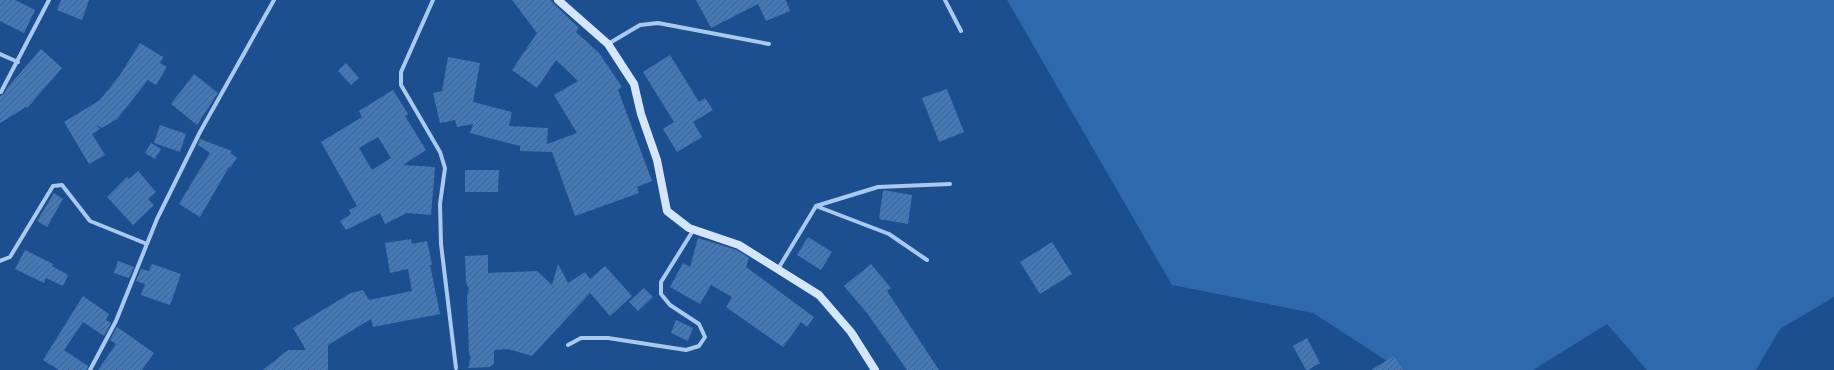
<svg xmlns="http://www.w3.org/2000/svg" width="1834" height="370" font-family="'Golos Text',sans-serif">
<defs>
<pattern id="building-hatch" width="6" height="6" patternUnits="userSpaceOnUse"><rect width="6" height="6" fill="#4478b7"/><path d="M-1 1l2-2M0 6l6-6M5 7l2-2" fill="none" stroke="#486282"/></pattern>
</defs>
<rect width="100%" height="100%" fill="#1b4f8f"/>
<path fill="#2e69ad" d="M1007,0h827v297l-54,32 -24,41h-109l-40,-46 -74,46h-132l-88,-57 -141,-28z"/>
<path fill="url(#building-hatch)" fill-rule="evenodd" d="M0,0h15l20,10 -11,23 -24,-12z
M61,0h28l-7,20 -25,-10z
M512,0h38l29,28 -3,4 23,21 23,34 -4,3 34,91 -15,6 2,6 -64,23 -23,-64 -32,-1v-5l-50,-13 3,-9 -16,3 -2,-7 -15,3 -7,-30 9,-2 6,-34 32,6 -7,39 39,10 -3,14 39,2 -1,16 30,-11 -23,-38 24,-14 -22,-21 -19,28 -25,-18 25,-37z
M696,0h90l4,11 -24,10 -8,-17 -47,24z
M140,43l23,14 -3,6 7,4 -11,18 -8,-5 -31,39 -15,9 -6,-3 4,4 -8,5 13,21 -16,9 -25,-42 36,-22 20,-25z
M41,49l21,19 -35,40 -1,-1 -26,16v-27l4,-2 3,-6z
M670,55l29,47 6,-4 8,12 -20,12 9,15 -25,15 -14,-23 11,-7 -31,-50z
M346,63l13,15 -8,7 -13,-14z
M194,74l24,19 -21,32 -26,-21z
M947,89l17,43 -25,10 -17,-44z
M393,90l15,24 -3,2 21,34 -23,15 32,2 -4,48 -24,-2 -22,11 -5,-11 -34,17 -6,-9 11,-7 -2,-4 8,-4 -36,-64 41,-25 -3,-6zM378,137l13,21 -19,12 -13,-22z
M160,125l26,9 -6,18 -26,-9z
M200,139l32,12 -2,2 7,5 -7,10 -1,-1 -29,50 -21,-13 31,-51 -12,-8z
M151,143l10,6 -6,10 -10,-6z
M465,170h34l-1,22h-33z
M138,171l18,21 -8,7 6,6 -21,20 -26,-28 20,-20 2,2z
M883,190l29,5 -4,29 -29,-5z
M54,193l9,6 -16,28 -10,-6z
M808,237l24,15 -11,18 -24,-15z
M698,238l39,12 12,8 -3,9 68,50 -7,10 -6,-5 -18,25 -57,-40 6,-10 -21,-12 -11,19 -30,-17 13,-24 7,4z
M411,239l1,5 15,-3 5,24h-2l10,49 -67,13 -2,-8 -43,26v25h-65l25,-20h18l-13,-22 58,-35 12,-3 6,10 43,-9 -4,-22 -18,4 -5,-30z
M1052,242l20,32 -32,20 -20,-32z
M25,250l28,14 -1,2 16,9 -5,11 -17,-8 -2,5 -29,-14z
M488,255v18l49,-2 15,14 6,-21 10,19 17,-11 5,7 15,-13 27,30 -22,20 -20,-23 -58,63 -24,-7 -14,1v13l-4,4 -22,1 3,-11 -2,-3 -2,-58 2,-7 -3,-6 -1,-27z
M118,261l16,6 -5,11 -15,-5z
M152,264l29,10 -11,31 -29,-10 4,-11 -9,-3 5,-12 8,2z
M871,264l20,24 -4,3 52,79h-32l-40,-57 -23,-27z
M644,288l9,9 -15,14 -9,-9z
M83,296l26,18 -3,6 5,3 -7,13 -21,-14 -19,28 24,16 -1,4h-28l-16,-10z
M676,320l17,8 -5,13 -17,-8z
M117,327l37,26 -12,17h-44l18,-26 -6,-4z
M1307,338l13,25 -12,7h-2l-13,-24z
M1394,356l9,14h-32z"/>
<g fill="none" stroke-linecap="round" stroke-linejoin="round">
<path stroke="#a9c9ee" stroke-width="4" d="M433,0l-32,72v13l39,67 5,16 -5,36 1,40 15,124
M945,0l16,31
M608,44l32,-19 18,-2 111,21
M0,54l18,8
M1,92l48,-92
M816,206l73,28 38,26
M0,261l10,-4 43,-71 9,-1 28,36 57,23
M778,269l38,-63 62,-19 72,-3
M568,345l13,-7h27l78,12 13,-4 6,-9 -6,-13 -29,-19 -9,-11v-12l33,-53
M90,370l26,-49 41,-102 43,-87 74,-132"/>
<path stroke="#d6e6fa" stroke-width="8" d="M558,0l50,44 26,40 7,30 16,46 10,51 22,17 50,17 80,50 32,37 24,38"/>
</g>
</svg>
